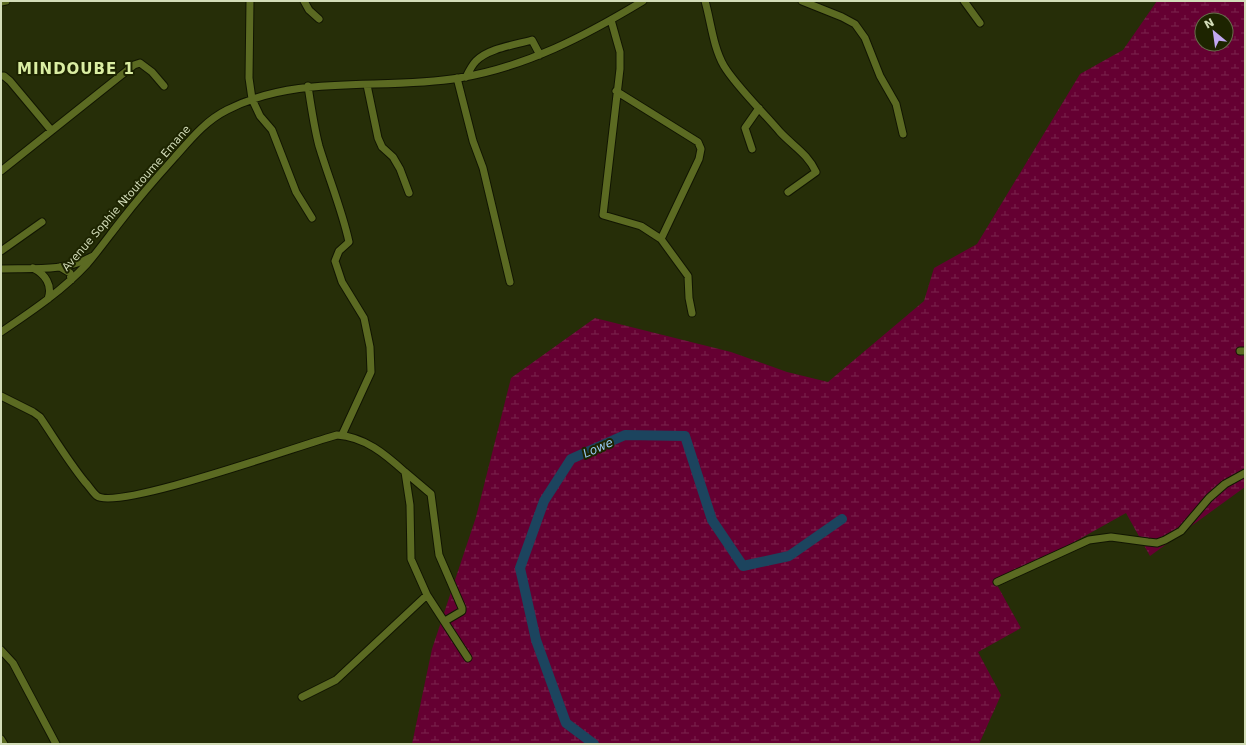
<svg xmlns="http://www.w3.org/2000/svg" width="1246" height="745" font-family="'DejaVu Sans',sans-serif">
<defs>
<pattern id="wetland-marsh" width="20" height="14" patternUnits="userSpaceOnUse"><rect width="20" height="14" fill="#650032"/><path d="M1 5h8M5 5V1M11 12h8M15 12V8" fill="none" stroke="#7a254e"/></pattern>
</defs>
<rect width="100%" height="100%" fill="#262e08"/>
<path fill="url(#wetland-marsh)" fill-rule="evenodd" d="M1157,1h88v486l-95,69 -24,-43 -129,72 24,43 -43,24 23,43 -22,49h-567l20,-95 44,-132 35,-139 84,-60 136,34 56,20 41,10 96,-81 10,-33 43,-24 103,-170 43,-24zM1202,20h24v24h-24z"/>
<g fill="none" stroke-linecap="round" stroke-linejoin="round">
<path stroke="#1c445e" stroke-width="10" d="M594,744l-28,-21 -30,-83 -16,-72 24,-67 27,-42 54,-24 60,1 27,84 31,46 46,-10 53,-37"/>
<defs>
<path id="minor" d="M250,1l-1,77 3,21 8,17 12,14 24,62 16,26
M304,1l5,9 10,9
M705,1c6,21 8,46 19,65 12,20 40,47 56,66 13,14 28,22 36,40l-28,20
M802,1l40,16 13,7 10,14 15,38 16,28 7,30
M964,1l16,22
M1,2l5,-1
M611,20l9,32v17l-17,146 38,11 20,13 27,37 1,22 3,15
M1,76h3l6,5 41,49
M466,77c3,-6 6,-12 10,-16 13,-13 39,-16 56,-21l8,15
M457,78l16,63 10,27 27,114
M367,85l11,53 4,9 11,10 7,12 9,24
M308,86c3,20 6,41 11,60 10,33 23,64 30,96l-10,9 -4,10 7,21 22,36 6,29 1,25 -29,63
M616,91l82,51 3,7 -2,10 -38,80
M752,149l-7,-21 14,-20
M1,171l133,-106 6,-2 12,9 12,14
M1,251l41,-29
M60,267l10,6 1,7
M33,268c12,6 20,17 15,31
M1,269c29,-1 64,3 90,-12
M1,332c31,-21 61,-41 86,-68 12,-14 22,-28 33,-42 17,-22 35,-43 54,-64 16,-18 31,-37 53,-48 72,-37 155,-19 232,-32 67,-11 126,-42 184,-77
M1240,351h5
M1,396l32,16 7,5c15,22 28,44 45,65 4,4 8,11 12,14 21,15 206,-52 240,-61 28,2 48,19 68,37l5,33 1,54 16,36 41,63
M405,472l26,22 8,61 23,53v3l-17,10
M997,582l92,-42 22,-3 37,5 9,1 8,-3 16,-9 28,-33 16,-14 20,-11
M1,650l12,13 43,81
M302,697l34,-17 91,-85
M1,739l3,5"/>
</defs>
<use href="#minor" stroke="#111502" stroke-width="9"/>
<use href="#minor" stroke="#5b6a22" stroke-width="7"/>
</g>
<g text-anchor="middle" stroke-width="4" stroke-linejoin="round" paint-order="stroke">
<g font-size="11" fill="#d3ddb9" stroke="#1d2400">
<text transform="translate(126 198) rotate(-49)" y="4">Avenue Sophie Ntoutoume Emane</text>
</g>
<g font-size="12" font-style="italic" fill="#97caf0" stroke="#1d2400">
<text transform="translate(598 448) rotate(-24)" y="4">Lowe</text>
</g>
<g font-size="15" font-weight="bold" letter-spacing="1" fill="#daeda2" stroke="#1d2400">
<text x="76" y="74">MINDOUBE 1</text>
</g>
</g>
<rect width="1246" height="745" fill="none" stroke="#d3ddb9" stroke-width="4"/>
<g transform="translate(1214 32) rotate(331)"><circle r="19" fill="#1d2400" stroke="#666e4a"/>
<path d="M0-3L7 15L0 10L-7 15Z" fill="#c2a8f2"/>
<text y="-6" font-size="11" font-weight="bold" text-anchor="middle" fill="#d3ddb9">N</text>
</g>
</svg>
